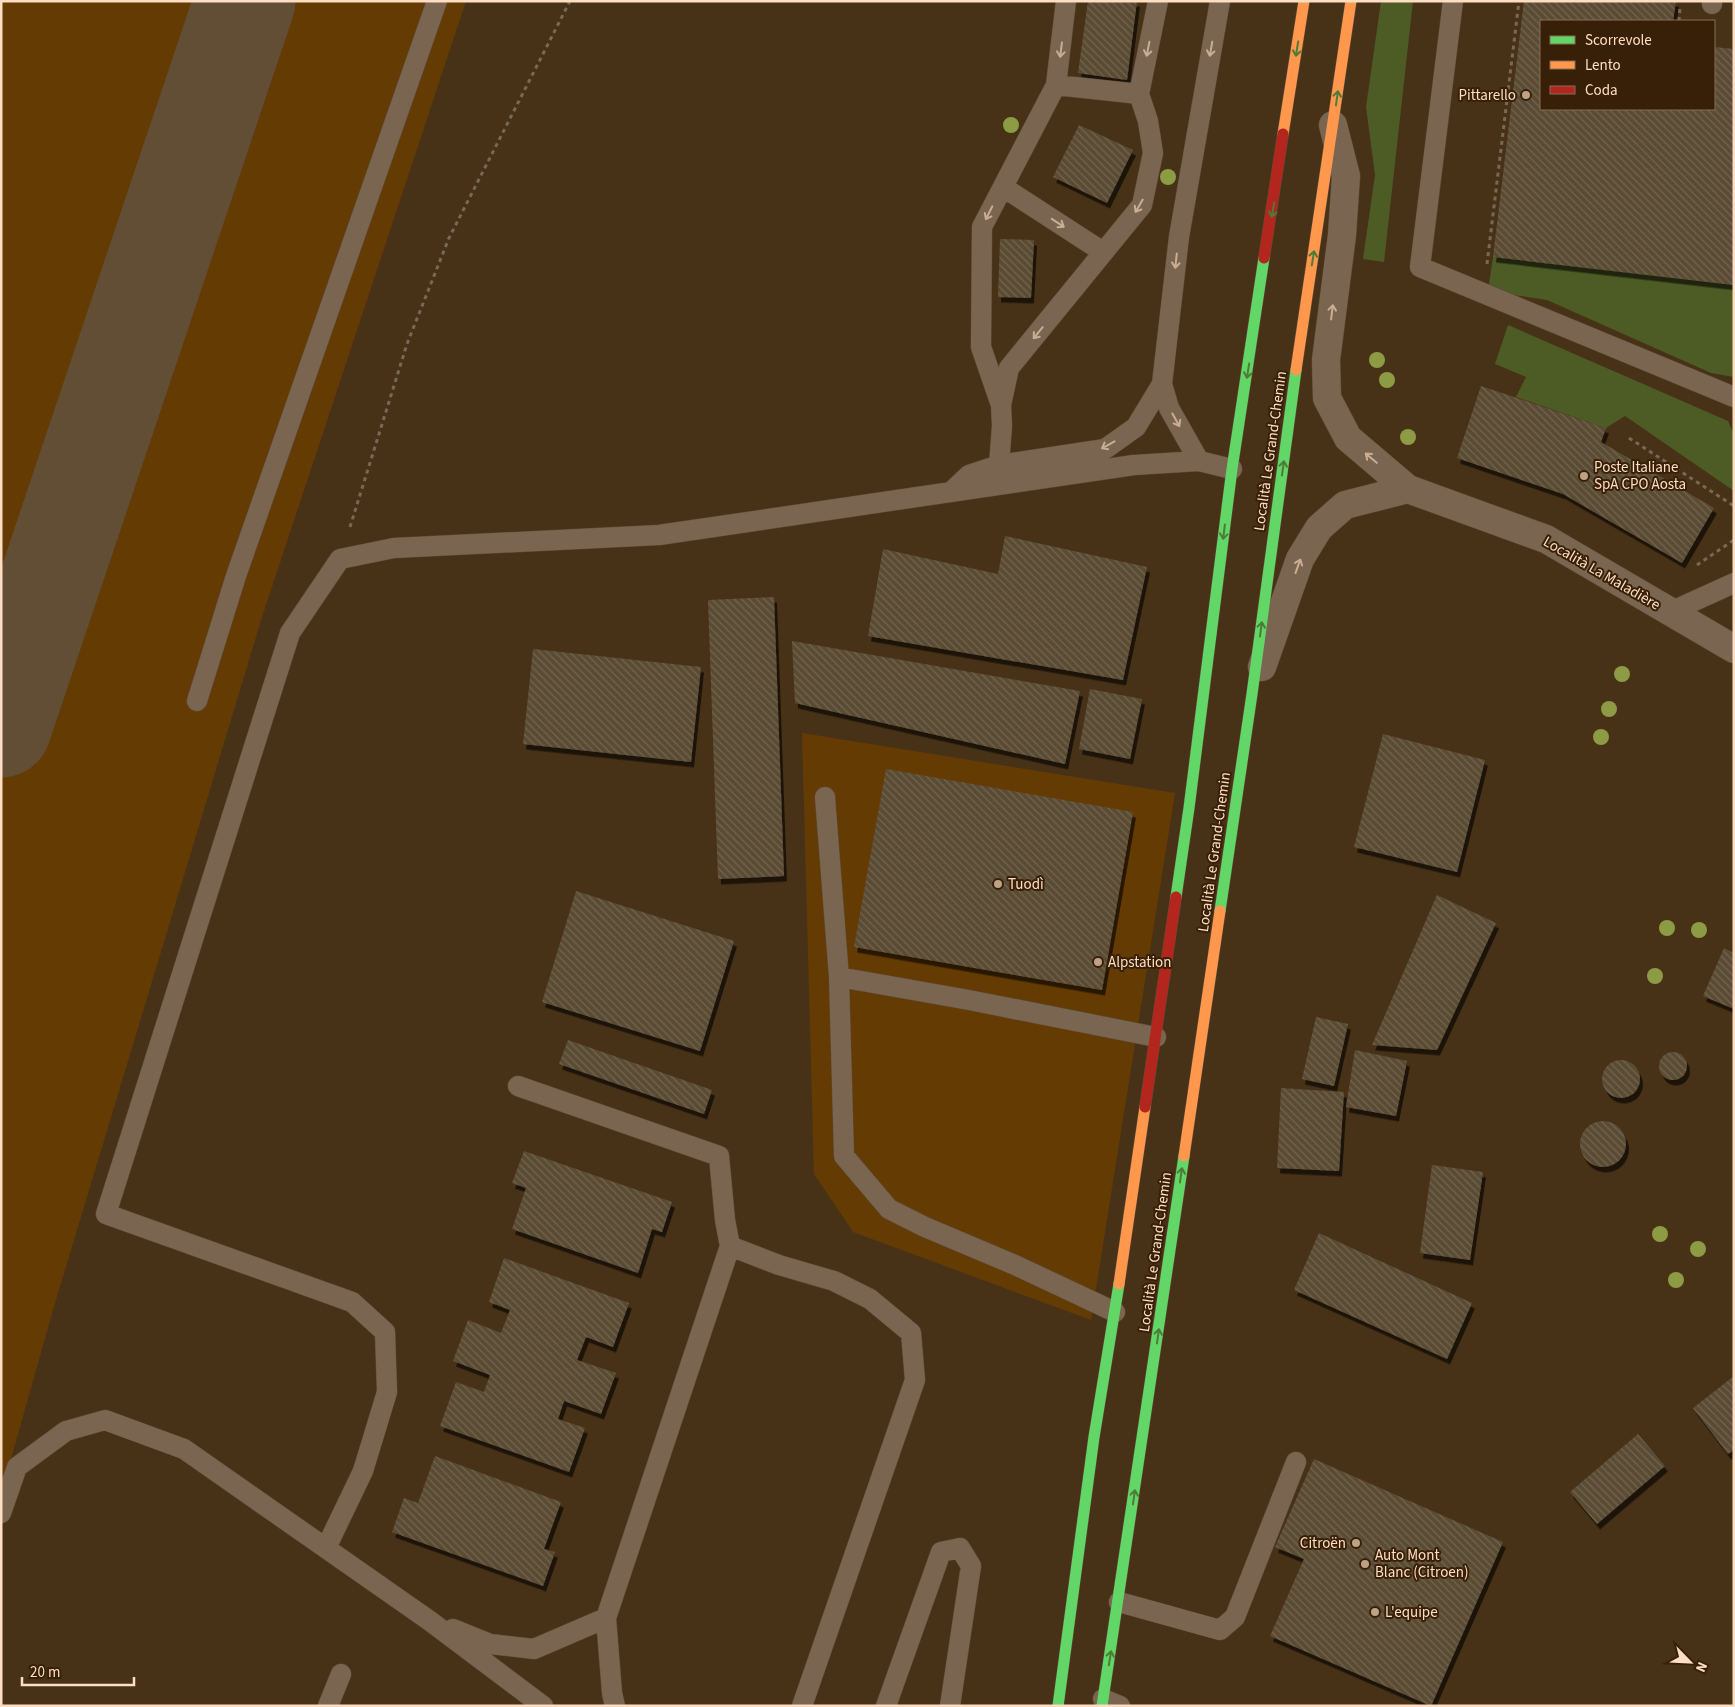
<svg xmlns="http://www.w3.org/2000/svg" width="1735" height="1707" font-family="'Source Sans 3',sans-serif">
<defs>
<pattern id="building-back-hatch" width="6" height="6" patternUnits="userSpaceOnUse" patternTransform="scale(1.25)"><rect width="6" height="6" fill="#5a4b34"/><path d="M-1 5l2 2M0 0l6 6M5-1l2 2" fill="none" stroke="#736450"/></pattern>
<filter id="shadow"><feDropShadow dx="3" dy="5.5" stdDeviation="0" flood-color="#0009"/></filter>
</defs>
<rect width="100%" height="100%" fill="#483217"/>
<path fill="#653b04" d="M1,1h465l-204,616 -207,686 -54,191z
M802,733l373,60 -84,527 -238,-88 -39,-58z"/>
<path fill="#4d5b24" d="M1381,1h32l-29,261 -21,-3 12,-84 -9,-68z
M1493,257l241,28v92l-23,-4 -164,-73 -59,-9z
M1508,325l220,96 6,13v57l-109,-75 -19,12 -90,-31 10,-20 -31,-13z"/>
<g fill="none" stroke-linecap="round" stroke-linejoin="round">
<path stroke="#624d35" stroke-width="101" d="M1,727l244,-726"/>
</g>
<path fill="url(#building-back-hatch)" filter="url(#shadow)" d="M1088,1h49l-10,79 -49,-7z
M1524,1h152l-3,20h-132v88h173v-62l20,2v236l-241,-28z
M1079,125l54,25 -26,53 -54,-26z
M1000,239l34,1 -3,58 -33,-1z
M1481,386l125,42 -5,14 113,66 -32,55 -119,-69 -106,-36z
M1005,536l142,31 -24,113 -255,-44 15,-87 115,25z
M774,597l10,279 -66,3 -10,-279z
M792,641l288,50 -15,73 -270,-61z
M533,649l168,18 -10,95 -168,-18z
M1090,689l52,10 -12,60 -51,-10z
M1383,734l102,26 -28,112 -103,-25z
M886,769l247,43 -31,178 -248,-43z
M576,891l158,50 -34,110 -158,-49z
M1437,895l59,28 -59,127 -65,-5z
M1724,948l10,5v56l-31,-13z
M1316,1017l32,7 -14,62 -32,-7z
M568,1040l144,50 -8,24 -145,-50z
M1355,1050l52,11 -11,55 -50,-9z
M1659 1066a14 14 0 1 1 28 0a14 14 0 1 1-28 0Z
M1602 1079a19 19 0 1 1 38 0a19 19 0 1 1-38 0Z
M1281,1088l63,4 -5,79 -62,-3z
M1580 1144a23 23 0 1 1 46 0a23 23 0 1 1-46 0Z
M524,1151l148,51 -10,30 -10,-3 -14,44 -126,-44 14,-41 -14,-5z
M1432,1165l51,7 -13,88 -50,-7z
M1319,1233l153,70 -25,56 -153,-69z
M504,1258l125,45 -16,44 -27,-10 -9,23 39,13 -15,41 -37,-13 -6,18 27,9 -16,44 -129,-46 16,-44 28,10 6,-17 -37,-14 15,-41 33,13 9,-23 -21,-8z
M1734,1376v74l-6,4 -35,-46z
M1638,1434l27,32 -68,58 -27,-32z
M435,1456l126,46 -17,47 11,3 -12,34 -151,-54 12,-34 14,5z
M1314,1459l189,83 -72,164 -161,-70 34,-77 -29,-12z"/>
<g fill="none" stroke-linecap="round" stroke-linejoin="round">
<defs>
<path id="lane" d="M1453,1l-33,266 314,130
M1712,4v-3
M1056,85l83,9
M1003,187l100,65
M1001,405l-20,-58 1,-120 74,-142 10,-84
M1199,461l-30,-53 -7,-24 17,-147 41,-236
M999,465l3,-39 -1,-21 8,-37 133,-163 11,-52 -5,-32 -9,-27 19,-93
M951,492l18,-17 30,-10 106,-16 31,-22 26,-43
M1670,612l64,-29
M197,701l39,-125 201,-575
M825,797l14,180 130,23 187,37
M839,977l5,179 45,53 36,18 90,38 100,47
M518,1086l201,70 6,64 5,26 49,19 55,16 36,18 41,34 4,47 -113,326
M1,1513l16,-46 49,-36 39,-11 79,29 246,172 113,85
M326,1548l37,-77 24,-79 -2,-60 -33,-30 -246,-88 184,-581 50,-74 54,-11 265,-13 475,-70 65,-4 33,8
M1119,1602l101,28 15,-13 61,-155
M453,1629l37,15 44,5 72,-31
M1103,1699l17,7
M328,1706l13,-32
M615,1706l-3,-13 -6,-75 124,-372
M886,1706l55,-154 19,-4 11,18 -21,140"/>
<path id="street" d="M1333,125l13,51 -4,59 -16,125 1,38 21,40 60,51 138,50 188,110
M1262,667l38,-108 19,-31 26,-23 63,-16"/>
<path id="fast" d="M1176,897l13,-89 43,-339 32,-211
M1220,911l32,-217 44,-324
M1058,1706l36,-269 25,-153
M1102,1706l82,-550"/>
<path id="slow" d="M1283,134l21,-133
M1296,370l55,-369
M1184,1156l36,-245
M1119,1284l26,-177"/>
<path id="jam" d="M1264,258l19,-124
M1145,1107l31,-210"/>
</defs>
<use href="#lane" stroke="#5e4b38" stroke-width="21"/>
<use href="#street" stroke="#5e4b38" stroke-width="29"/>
<use href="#fast" stroke="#5e4b38" stroke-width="12"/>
<use href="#slow" stroke="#5e4b38" stroke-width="12"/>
<use href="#jam" stroke="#5e4b38" stroke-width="12"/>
<path stroke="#796855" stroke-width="3" stroke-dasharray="4 4" stroke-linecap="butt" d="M1679,21l1,-14
M1487,264l32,-263
M1629,438l105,68
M350,527l57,-183 42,-106 121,-237
M1697,565l37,-25"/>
<use href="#lane" stroke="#796550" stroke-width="20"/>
<use href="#street" stroke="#796550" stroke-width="28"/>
<use href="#fast" stroke="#63d668" stroke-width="11"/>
<use href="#slow" stroke="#ff974d" stroke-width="11"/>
<use href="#jam" stroke="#b3261e" stroke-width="11"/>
</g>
<g fill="#8d9b44">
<circle cx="1011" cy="125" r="8"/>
<circle cx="1168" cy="177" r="8"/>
<circle cx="1377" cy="360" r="8"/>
<circle cx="1387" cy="380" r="8"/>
<circle cx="1408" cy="437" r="8"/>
<circle cx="1622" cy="674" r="8"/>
<circle cx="1609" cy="709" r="8"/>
<circle cx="1601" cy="737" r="8"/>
<circle cx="1667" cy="928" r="8"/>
<circle cx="1699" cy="930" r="8"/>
<circle cx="1655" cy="976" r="8"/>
<circle cx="1660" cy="1234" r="8"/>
<circle cx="1698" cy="1249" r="8"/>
<circle cx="1676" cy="1280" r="8"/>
</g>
<defs><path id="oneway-shaft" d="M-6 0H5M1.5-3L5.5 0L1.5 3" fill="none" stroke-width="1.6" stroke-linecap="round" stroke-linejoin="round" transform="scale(1.25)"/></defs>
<g stroke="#c9ae94">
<use href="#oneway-shaft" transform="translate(1148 49) rotate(101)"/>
<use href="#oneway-shaft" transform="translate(1211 49) rotate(100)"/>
<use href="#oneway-shaft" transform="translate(1061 50) rotate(97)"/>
<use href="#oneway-shaft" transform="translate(1139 206) rotate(120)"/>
<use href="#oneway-shaft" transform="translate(989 213) rotate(117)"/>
<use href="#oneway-shaft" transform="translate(1058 223) rotate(33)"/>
<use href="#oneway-shaft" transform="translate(1176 261) rotate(96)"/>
<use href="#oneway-shaft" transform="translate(1332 312) rotate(-83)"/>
<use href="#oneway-shaft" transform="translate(1038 333) rotate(129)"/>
<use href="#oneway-shaft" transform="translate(1176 420) rotate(61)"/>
<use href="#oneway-shaft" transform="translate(1108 445) rotate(151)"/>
<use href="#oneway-shaft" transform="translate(1371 458) rotate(-140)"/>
<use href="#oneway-shaft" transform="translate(1298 566) rotate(-70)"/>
</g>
<g stroke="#4d7b38">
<use href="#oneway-shaft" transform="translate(1297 49) rotate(99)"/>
<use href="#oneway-shaft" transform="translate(1337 98) rotate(-82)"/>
<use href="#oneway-shaft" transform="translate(1273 210) rotate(99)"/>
<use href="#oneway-shaft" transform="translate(1313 258) rotate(-81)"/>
<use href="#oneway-shaft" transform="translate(1248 371) rotate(99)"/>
<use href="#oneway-shaft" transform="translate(1283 468) rotate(-82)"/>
<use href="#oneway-shaft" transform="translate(1224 532) rotate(97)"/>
<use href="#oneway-shaft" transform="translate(1261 629) rotate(-82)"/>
<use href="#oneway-shaft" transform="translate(1181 1175) rotate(-82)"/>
<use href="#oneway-shaft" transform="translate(1158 1336) rotate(-82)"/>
<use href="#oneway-shaft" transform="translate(1134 1497) rotate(-82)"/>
<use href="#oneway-shaft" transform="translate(1110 1658) rotate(-81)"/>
</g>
<g fill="#bea286" stroke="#372007" stroke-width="2">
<circle cx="1526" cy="95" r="5"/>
<circle cx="1584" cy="476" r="5"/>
<circle cx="998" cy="884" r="5"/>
<circle cx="1098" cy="962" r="5"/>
<circle cx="1356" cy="1543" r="5"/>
<circle cx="1365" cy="1564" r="5"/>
<circle cx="1375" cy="1612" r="5"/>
</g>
<g text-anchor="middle" stroke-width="4" stroke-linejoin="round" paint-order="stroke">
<g font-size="15" fill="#fedec2" stroke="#372007" text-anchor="start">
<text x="1516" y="100" text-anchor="end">Pittarello</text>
<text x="1594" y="472">Poste Italiane<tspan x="1594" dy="17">SpA CPO Aosta</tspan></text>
<text x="1008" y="889">Tuodì</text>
<text x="1108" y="967">Alpstation</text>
<text x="1346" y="1548" text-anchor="end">Citroën</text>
<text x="1375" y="1560">Auto Mont<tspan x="1375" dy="17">Blanc (Citroen)</tspan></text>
<text x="1385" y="1617">L'equipe</text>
</g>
<g font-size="15" fill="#fedec2" stroke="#372007">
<text transform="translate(1270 451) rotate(-82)" y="5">Località Le Grand-Chemin</text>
<text transform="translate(1602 573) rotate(30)" y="5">Località La Maladière</text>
<text transform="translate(1214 852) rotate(-82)" y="5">Località Le Grand-Chemin</text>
<text transform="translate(1155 1252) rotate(-82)" y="5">Località Le Grand-Chemin</text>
</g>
</g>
<rect width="1735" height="1707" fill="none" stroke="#fedec2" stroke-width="5"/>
<rect x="1540" y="20" width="175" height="90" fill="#372007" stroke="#876c52"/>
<rect x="1550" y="36" width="25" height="8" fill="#63d668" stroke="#876c52"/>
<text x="1585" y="45" font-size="15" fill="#fedec2">Scorrevole</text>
<rect x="1550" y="61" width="25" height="8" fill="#ff974d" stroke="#876c52"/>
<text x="1585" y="70" font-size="15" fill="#fedec2">Lento</text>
<rect x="1550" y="86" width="25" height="8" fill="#b3261e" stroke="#876c52"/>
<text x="1585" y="95" font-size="15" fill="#fedec2">Coda</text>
<g transform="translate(1690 1662) rotate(114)" stroke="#372007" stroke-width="4" paint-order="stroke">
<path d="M0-4L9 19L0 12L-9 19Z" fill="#fedec2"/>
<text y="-8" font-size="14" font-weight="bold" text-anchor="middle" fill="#fedec2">N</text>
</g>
<path d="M22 1677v8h112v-8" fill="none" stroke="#fedec2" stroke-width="2.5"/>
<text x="30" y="1677" font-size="15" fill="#fedec2" stroke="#372007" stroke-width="4" paint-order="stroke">20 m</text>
</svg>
